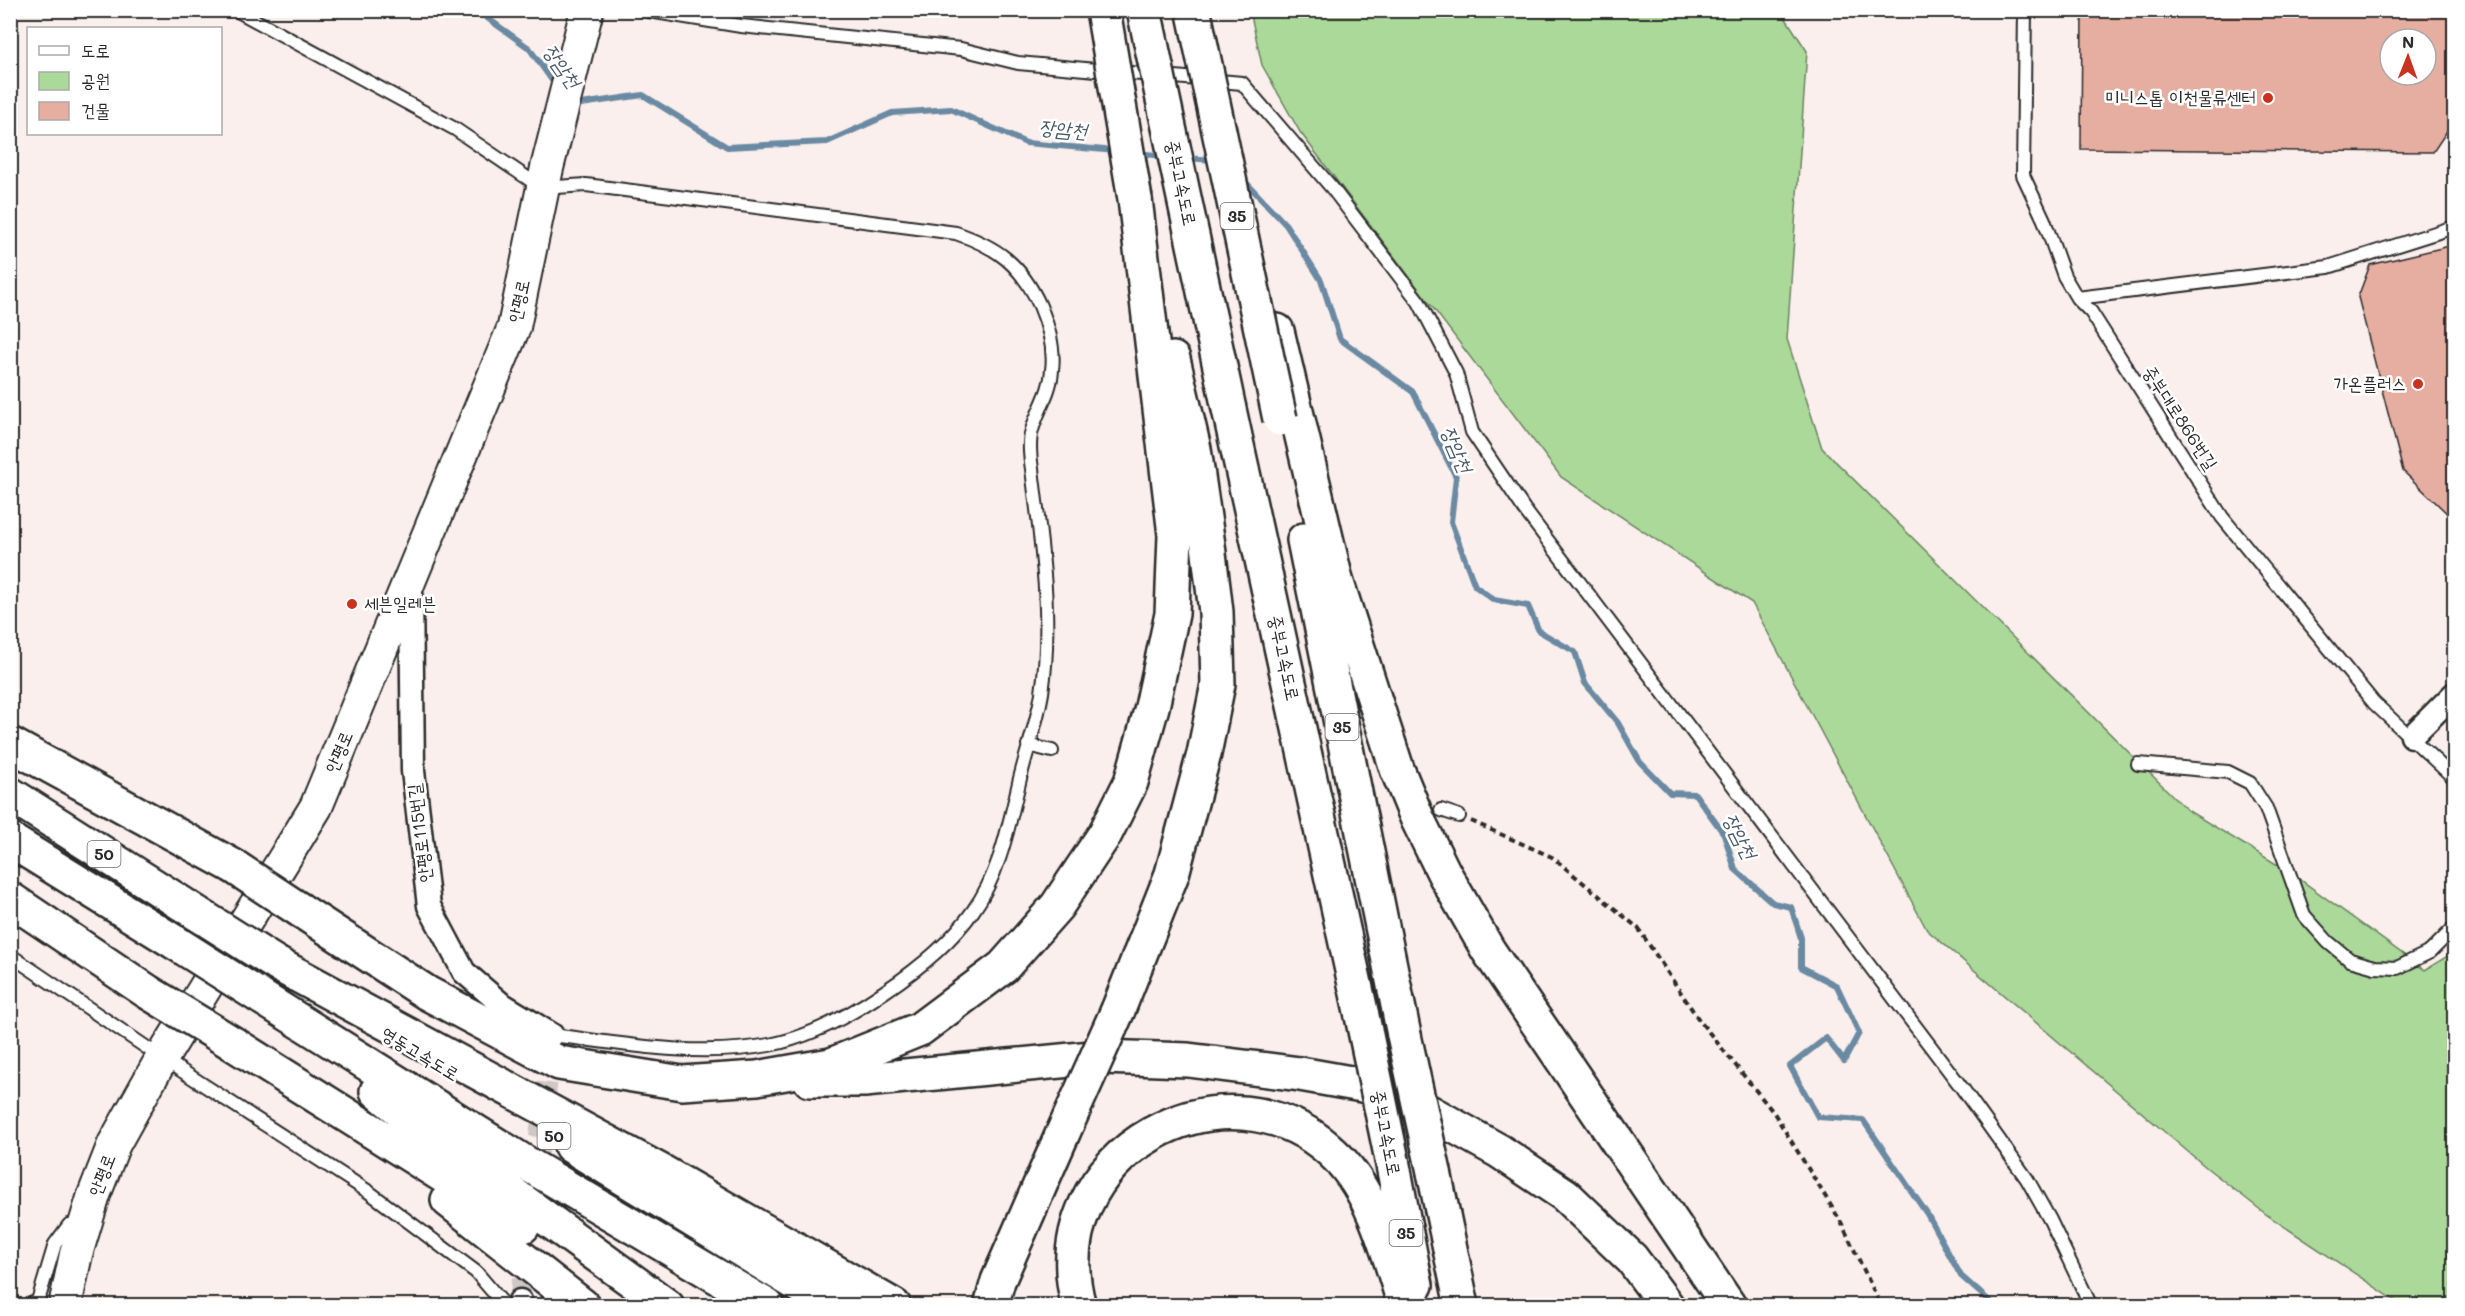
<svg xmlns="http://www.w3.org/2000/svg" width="2465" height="1316" font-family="Mali,'Poor Story',sans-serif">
<rect width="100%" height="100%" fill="#faefec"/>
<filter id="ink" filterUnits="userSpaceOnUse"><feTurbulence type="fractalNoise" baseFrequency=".0167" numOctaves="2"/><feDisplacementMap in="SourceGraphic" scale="12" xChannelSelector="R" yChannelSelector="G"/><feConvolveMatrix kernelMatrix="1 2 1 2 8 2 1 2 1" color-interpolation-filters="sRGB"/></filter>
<g filter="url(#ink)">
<path fill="#abd999" stroke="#6b8262" stroke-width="1.5" d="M1250,11h531l26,40 -20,288 35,109 365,362 104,63 134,97 29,-18v353h-52l-135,-90 -60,-47 -280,-238 -175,-327 -191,-126 -261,-345 -38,-67z"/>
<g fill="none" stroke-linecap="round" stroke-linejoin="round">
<path stroke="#6b89a2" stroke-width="6" d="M461,10l22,5 46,33 27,38
M574,105l69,-10 84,52 100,-5 65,-29 59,-4 75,34 90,8
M1138,153l25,3
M1186,158l28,2
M1241,177l45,48 35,55 19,59 73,53 43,85 -5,45 24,64 19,14 34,6 11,25 36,21 10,31 33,40 22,39 30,31 25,1 29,40 11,35 38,34 18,4 10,31v29l36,19 22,47 -15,28 -18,-23 -36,28 28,51 45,3 64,94 34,62 34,30"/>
</g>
<path fill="#e6ada1" stroke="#2b2b2b" stroke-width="1.5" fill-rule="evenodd" d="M2082,10h372l-1,112 -20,30 -352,-3zM2390,39h36v36h-36z
M2454,245v275l-51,-49 -45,-174 12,-32z"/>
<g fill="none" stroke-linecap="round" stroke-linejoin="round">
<path stroke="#d1c8c5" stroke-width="22" stroke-dasharray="22 11" stroke-linecap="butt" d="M520,1301l31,-255"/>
<defs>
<path id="lane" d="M236,10l219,119 87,59 44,-3 370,48c41,14 65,31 84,73 8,19 15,42 12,64 -1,21 -13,38 -19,57 -5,13 -3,29 -1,42 9,74 21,149 10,224 -5,31 -17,62 -24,94 -10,42 -19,88 -45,124 -23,33 -56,59 -89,81 -35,24 -73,45 -115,53 -72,13 -146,-1 -217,-10
M643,10l98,16 220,23 57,14 224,20 90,105 87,114 37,71 16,59 52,77 438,579 65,91 23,41 41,86
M2025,10l-2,165 21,45 20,56 13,22 14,14 131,205 152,186 80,75
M2077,298l251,-31 126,-40
M1028,745l24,6
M2138,764l90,8 22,11 16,25 38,107 24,27 22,18 25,7 22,1 33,-16 24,-24
M1441,810l18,6
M10,955l152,103 207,134 107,80 29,34
M26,1306l12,-5 17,-57 14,-19 13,-3"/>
<path id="street" d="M411,588l2,183 16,135 35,66 36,31 52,32
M2412,736l42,-42
M520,1306v-5"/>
<path id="secondary" d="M65,1306l11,-52 18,-59 20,-51 48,-86 154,-251 198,-480 33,-159 40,-158"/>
<path id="highway" d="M1277,331l59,249 61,189 21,51 26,53 44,77 241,356
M1229,409l133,607
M1304,540l100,495
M10,744l223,122
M10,794l188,120
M10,840l166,103
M10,899l138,93
M300,910l127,83 132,70 123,20 75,-5 74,-13 89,-36 83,-62 54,-61 48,-72 26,-52 21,-75 20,-93 3,-79 -40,-336
M277,964l387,209 230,133
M261,997l263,165 243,144
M1118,1010l54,-136 32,-120 14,-70 -2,-72 -8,-67 -14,-96 -21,-90
M232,1043l291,183
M810,1080h54l238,-23 86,3 112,14 62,11 44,14 93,52 66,44 67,64 35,47
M377,1091l45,37 245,178
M571,1146l262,160
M1392,1160l24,125
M1434,1172l28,134
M448,1200l135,106
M991,1306l7,-25 64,-146
M1079,1306c-43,-150 150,-259 259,-148 37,38 51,98 67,148"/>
</defs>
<use href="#lane" stroke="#2b2b2b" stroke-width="16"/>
<use href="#street" stroke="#2b2b2b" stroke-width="27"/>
<use href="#secondary" stroke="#2b2b2b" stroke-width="36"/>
<use href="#highway" stroke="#2b2b2b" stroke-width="38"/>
<path stroke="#2b2b2b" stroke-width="4" stroke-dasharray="6 4.5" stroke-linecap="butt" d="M1471,821l81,36 86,71 61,92 75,93 67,109 40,84"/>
<use href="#lane" stroke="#fff" stroke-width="12"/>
<use href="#street" stroke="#fff" stroke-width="22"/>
<use href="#secondary" stroke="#fff" stroke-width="32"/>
<use href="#highway" stroke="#fff" stroke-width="33"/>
<defs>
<path id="highway-bridge" d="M1103,10l32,189
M1144,10l85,399
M1194,13l86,406
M233,866l67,44
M198,914l79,50
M176,943l85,54
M148,992l84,51
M1362,1016l30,144
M1404,1035l30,137
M1062,1135l56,-125"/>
</defs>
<use href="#highway-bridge" stroke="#2b2b2b" stroke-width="38" stroke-linecap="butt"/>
<use href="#highway-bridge" stroke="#fff" stroke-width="33"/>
</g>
</g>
<g fill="#c8321e" stroke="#fff" stroke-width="2">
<circle cx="2268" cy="98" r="6"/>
<circle cx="2418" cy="384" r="6"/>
<circle cx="352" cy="604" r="6"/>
</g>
<g text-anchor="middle" stroke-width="5" stroke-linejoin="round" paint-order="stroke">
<g fill="#fff" stroke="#6b6b6b" stroke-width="1.5">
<rect x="1220.5" y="203" width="33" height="26" rx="4.5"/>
<rect x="1325.5" y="714" width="33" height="26" rx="4.5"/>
<rect x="87.5" y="841" width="33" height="26" rx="4.5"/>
<rect x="537.5" y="1123" width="33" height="26" rx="4.5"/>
<rect x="1389.5" y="1220" width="33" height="26" rx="4.5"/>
</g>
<g font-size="16" font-weight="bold" fill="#2b2b2b">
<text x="1237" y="222">35</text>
<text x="1342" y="733">35</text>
<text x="104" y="860">50</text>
<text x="554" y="1142">50</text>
<text x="1406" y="1239">35</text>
</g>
<g font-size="18" fill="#2b2b2b" stroke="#fff" text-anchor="end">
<text x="2256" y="104">미니스톱 이천물류센터</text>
<text x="2406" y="390">가온플러스</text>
<text x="364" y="610" text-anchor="start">세븐일레븐</text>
</g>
<g font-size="18" fill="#2b2b2b" stroke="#fff">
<text transform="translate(1181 183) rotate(78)" y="6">중부고속도로</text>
<text transform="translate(519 301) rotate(-78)" y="6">안평로</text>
<text transform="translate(2180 418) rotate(57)" y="6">중부대로866번길</text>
<text transform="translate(1284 658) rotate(78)" y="6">중부고속도로</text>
<text transform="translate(339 752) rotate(-67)" y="6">안평로</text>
<text transform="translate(420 833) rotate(-97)" y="6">안평로115번길</text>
<text transform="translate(420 1054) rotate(31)" y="6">영동고속도로</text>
<text transform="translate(1386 1133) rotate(79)" y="6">중부고속도로</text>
<text transform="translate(102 1175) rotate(-69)" y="6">안평로</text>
</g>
<g font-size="20" font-style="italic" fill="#4b5a67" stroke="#fff">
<text transform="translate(562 66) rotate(55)" y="7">장암천</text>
<text transform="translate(1063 129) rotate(5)" y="7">장암천</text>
<text transform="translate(1457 449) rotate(67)" y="7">장암천</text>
<text transform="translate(1740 836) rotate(63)" y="7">장암천</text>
</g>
</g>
<rect width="2465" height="1316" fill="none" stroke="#fff" stroke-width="36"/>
<rect x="18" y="18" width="2429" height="1280" fill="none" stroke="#2b2b2b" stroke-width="2" filter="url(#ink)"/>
<rect x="27" y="27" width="195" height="108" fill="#ffffff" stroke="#aaaaaa" stroke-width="1.5"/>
<rect x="39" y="46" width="30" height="9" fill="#ffffff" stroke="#aaaaaa" stroke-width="1.5"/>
<text x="81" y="57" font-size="18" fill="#2b2b2b">도로</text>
<rect x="39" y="72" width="30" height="18" fill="#abd999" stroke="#aaaaaa" stroke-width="1.5"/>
<text x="81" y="87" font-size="18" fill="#2b2b2b">공원</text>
<rect x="39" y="102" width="30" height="18" fill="#e6ada1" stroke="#aaaaaa" stroke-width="1.5"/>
<text x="81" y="117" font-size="18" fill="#2b2b2b">건물</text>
<g transform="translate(2408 57) rotate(1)"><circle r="28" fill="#ffffff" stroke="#aaaaaa" stroke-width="1.5"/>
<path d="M0-4.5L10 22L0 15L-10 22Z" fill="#c8321e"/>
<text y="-9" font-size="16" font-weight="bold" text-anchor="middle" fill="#2b2b2b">N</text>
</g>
</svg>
